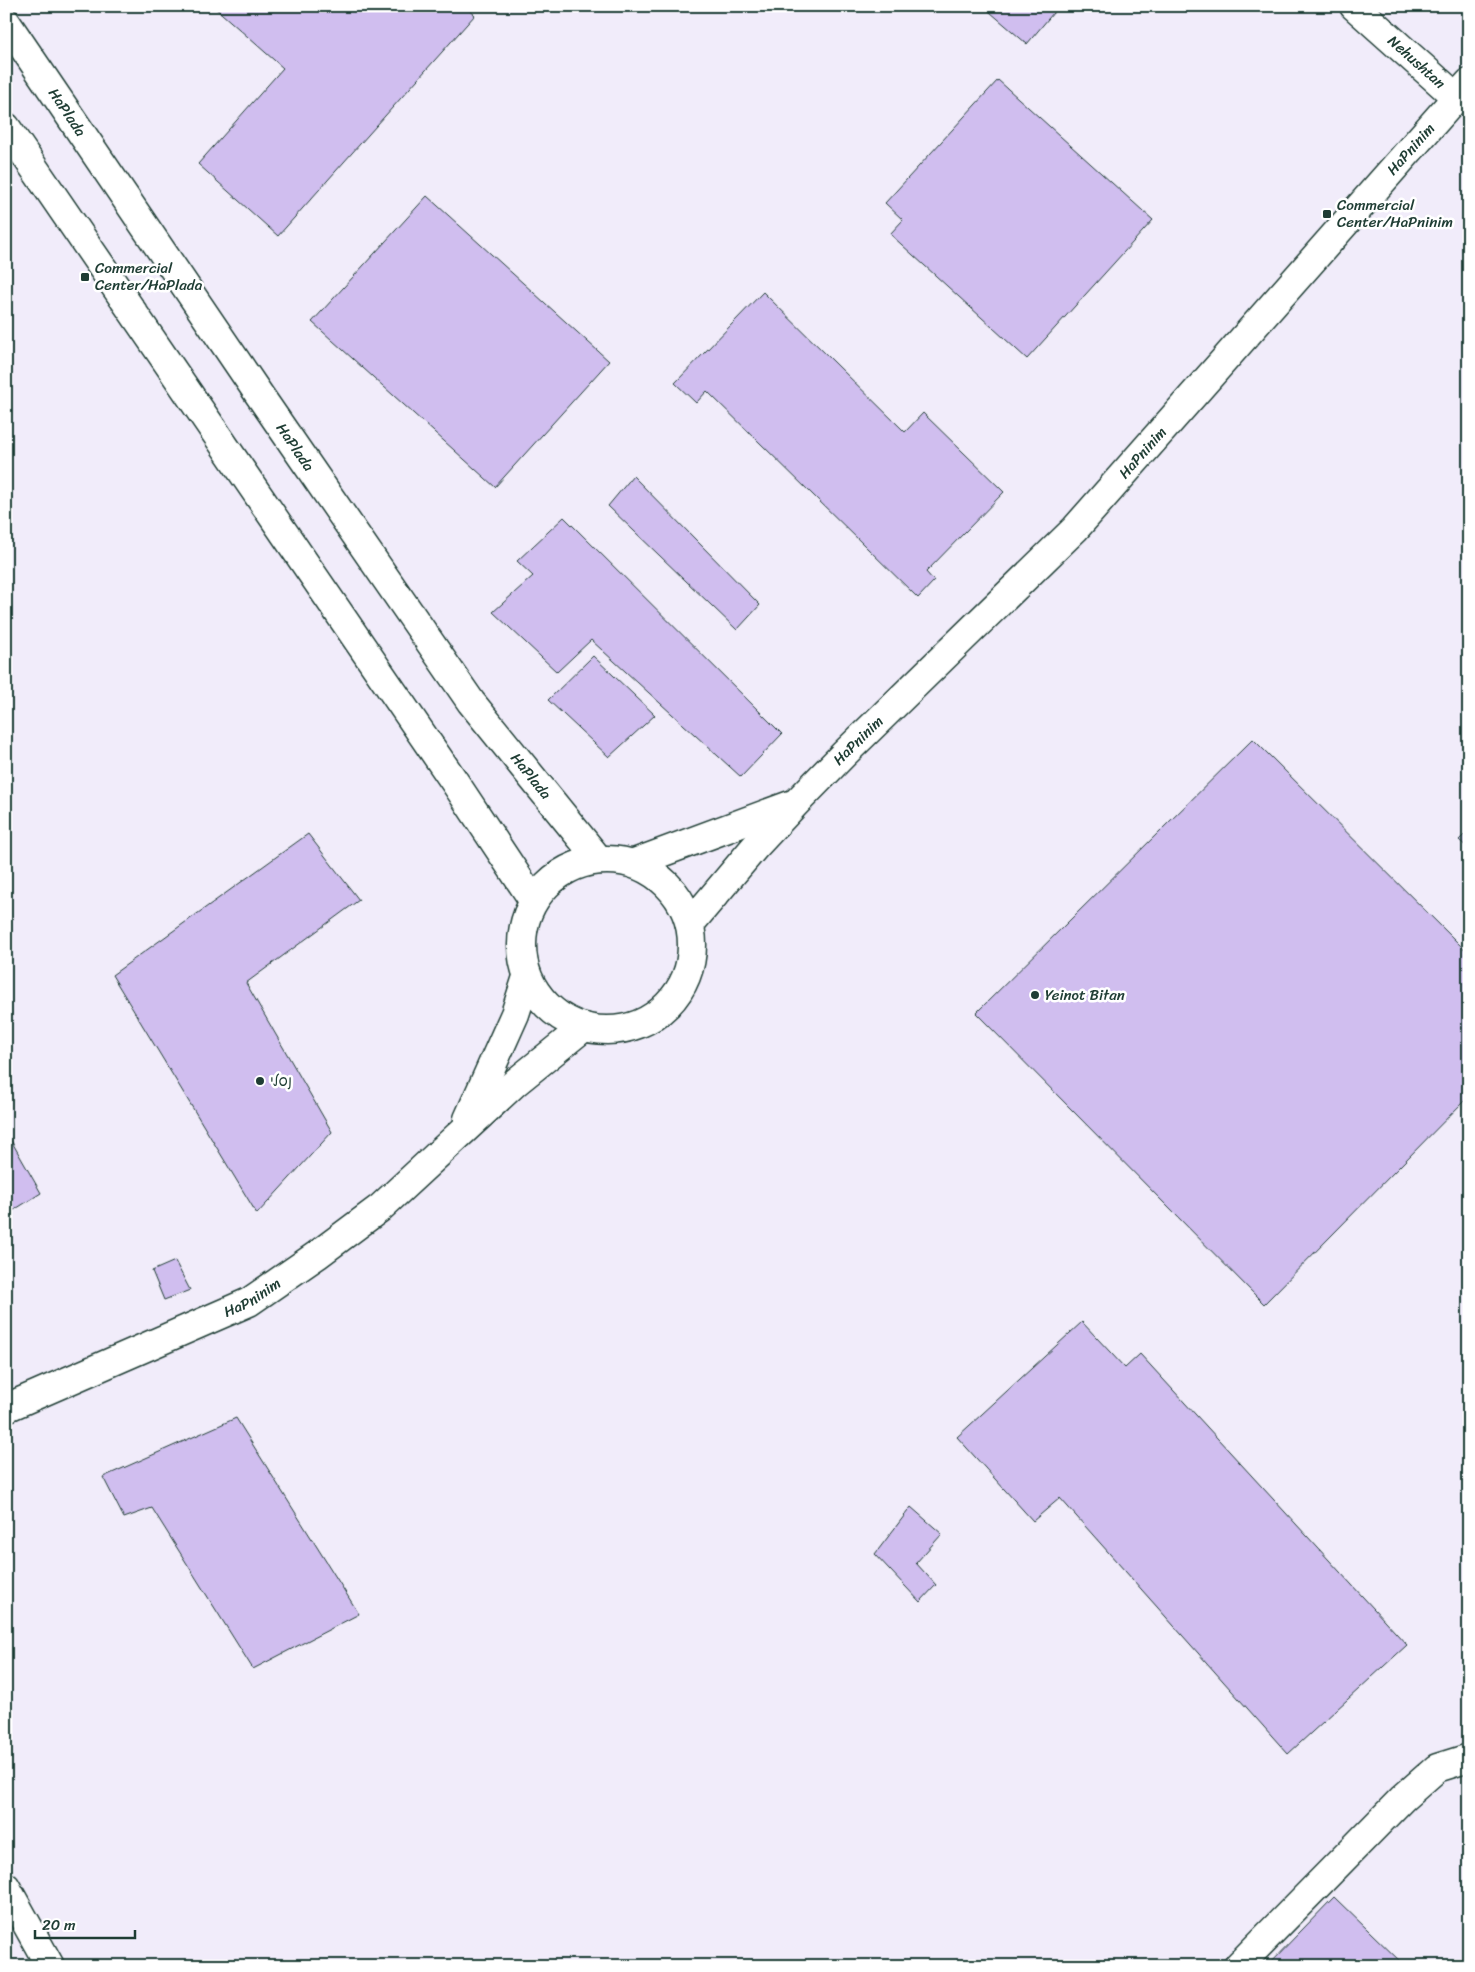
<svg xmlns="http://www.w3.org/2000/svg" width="1475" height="1972" font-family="Sriracha,'Playpen Sans Hebrew',sans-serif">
<rect width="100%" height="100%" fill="#fff"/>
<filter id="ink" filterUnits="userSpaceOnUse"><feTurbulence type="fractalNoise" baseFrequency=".02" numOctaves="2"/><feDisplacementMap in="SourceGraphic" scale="10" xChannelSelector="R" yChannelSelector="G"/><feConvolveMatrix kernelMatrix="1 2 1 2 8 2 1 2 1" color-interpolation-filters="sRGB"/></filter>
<g filter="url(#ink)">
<path fill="#f1ecfa" d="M6,6h1463v1960h-1463z"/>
<path fill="#d0beef" stroke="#1f3d34" d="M213,6h252l10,9 -197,221 -80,-72 85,-96z
M983,6h76l-32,38z
M998,80l155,140 -126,139 -137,-125 13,-14 -18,-17z
M427,196l182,165 -114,126 -183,-165z
M763,292l142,140 18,-19 81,79 -78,80 8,9 -16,17 -211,-207 -11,12 -21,-20z
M633,476l127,129 -23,25 -129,-124z
M564,517l218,217 -41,43 -150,-137 -34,32 -64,-60 40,-36 -16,-15z
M593,656l62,59 -46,42 -61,-57z
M1253,739l216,215v142l-205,208 -288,-291z
M1469,830v19l-10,-9z
M308,834l51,66 -113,83 86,149 -75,82 -145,-239z
M9,1137l32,56 -35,22v-77z
M175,1261l15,29 -26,10 -12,-29z
M1082,1322l43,46 15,-14 267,291 -119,109 -228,-256 -27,23 -76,-84z
M236,1418l123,196 -106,55 -101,-161 -28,10 -21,-41z
M911,1507l31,27 -26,29 20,22 -16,17 -45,-48z
M1334,1897l70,68 -1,1h-136z"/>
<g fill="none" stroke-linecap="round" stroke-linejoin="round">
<defs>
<g id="minor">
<path id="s1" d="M1354,6l102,91"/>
<path id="s2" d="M6,22l254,374 211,306 128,158"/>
<path d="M6,127l448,654 79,119"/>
<circle cx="607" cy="945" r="85"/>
<path d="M634,863l156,-58"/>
<path id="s3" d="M690,924l64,-76 42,-45 48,-49 231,-225 394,-446"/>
<path d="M468,1119l47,-105 12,-37"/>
<path id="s4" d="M6,1408l243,-106 68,-47 63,-47 136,-126 68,-55"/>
<path d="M6,1887l44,79"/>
<path d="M1238,1966l165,-168 34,-30 32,-10"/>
</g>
</defs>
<use href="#minor" stroke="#1f3d34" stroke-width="31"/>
<use href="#minor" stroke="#fff" stroke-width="28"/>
</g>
</g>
<g fill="#1f3d34" stroke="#fff" stroke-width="2">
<rect x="1322" y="209" width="10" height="10" rx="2.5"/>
<rect x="80" y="272" width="10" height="10" rx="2.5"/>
<circle cx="1035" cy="995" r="5"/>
<circle cx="260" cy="1081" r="5"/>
</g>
<g text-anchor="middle" stroke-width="5" stroke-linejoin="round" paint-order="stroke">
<g font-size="15" fill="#1f3d34" stroke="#fff">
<text dy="5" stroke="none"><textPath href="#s1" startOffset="84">Nehushtan</textPath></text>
<text dy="5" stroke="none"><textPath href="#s2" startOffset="109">HaPlada</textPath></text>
<text dy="5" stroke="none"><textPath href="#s3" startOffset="1059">HaPninim</textPath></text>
<text dy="5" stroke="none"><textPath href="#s2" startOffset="514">HaPlada</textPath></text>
<text dy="5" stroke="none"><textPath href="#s3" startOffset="654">HaPninim</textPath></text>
<text dy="5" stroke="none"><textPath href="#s3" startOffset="249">HaPninim</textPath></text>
<text dy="5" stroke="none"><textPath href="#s2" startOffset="919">HaPlada</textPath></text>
<text dy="5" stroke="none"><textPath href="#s4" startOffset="270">HaPninim</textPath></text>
</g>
<g font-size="15" fill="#1f3d34" stroke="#fff" text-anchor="start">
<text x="1337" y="210">Commercial<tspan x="1337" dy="17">Center/HaPninim</tspan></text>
<text x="95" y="273">Commercial<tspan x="95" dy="17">Center/HaPlada</tspan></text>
<text x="1045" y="1000">Yeinot Bitan</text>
<text x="270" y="1086">נסלי</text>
</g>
</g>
<rect width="1475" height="1972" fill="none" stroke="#fff" stroke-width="25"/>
<rect x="12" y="12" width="1450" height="1947" fill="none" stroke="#1f3d34" stroke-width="2" filter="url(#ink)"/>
<path d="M35 1930v8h100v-8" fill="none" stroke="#1f3d34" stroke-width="2.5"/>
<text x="42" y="1930" font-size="15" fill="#1f3d34" stroke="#ffffff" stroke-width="4" paint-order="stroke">20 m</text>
</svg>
